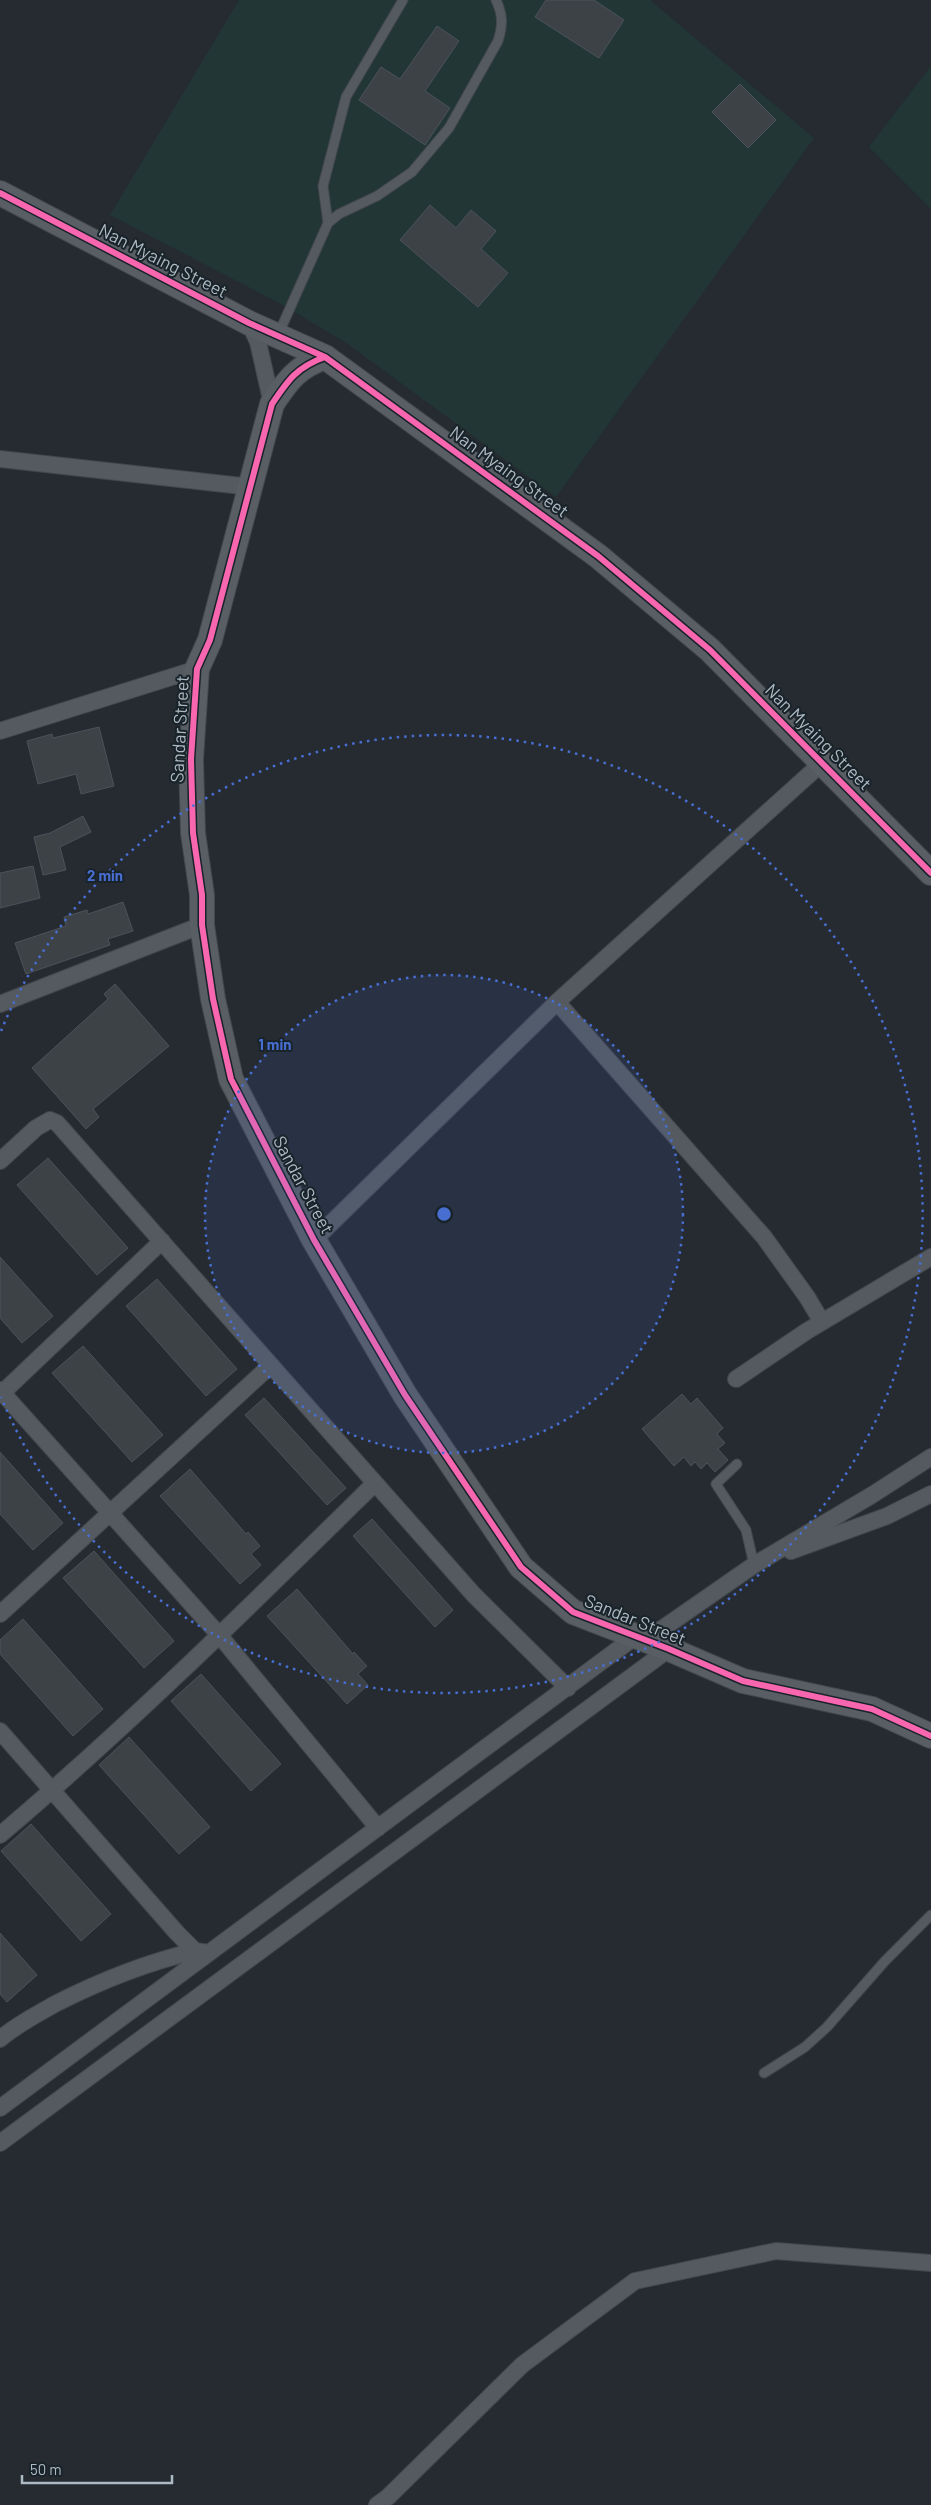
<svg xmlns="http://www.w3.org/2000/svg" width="931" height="2505" font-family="Barlow,sans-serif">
<rect width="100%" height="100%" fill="#252b30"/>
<path fill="#223635" d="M239,0h411l164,138 -258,359 -208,-153 -65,-39 -173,-90z
M931,66v143l-62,-62z"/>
<path fill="#3d4247" stroke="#4c5358" d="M546,0h48l30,20 -25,38 -64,-41z
M437,26l22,15 -34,50 25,17 -25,37 -66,-45 22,-33 19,12z
M740,84l36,36 -28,28 -36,-36z
M430,205l26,23 15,-18 25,21 -15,18 27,24 -30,34 -78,-67z
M99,727l15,59 -33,8 -5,-20 -38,10 -11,-43 25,-7 1,4z
M83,816l8,16 -31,15 6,23 -23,5 -9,-38 16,-4z
M33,866l7,32 -40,10v-35z
M123,902l10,29 -25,8 2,6 -84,29 -11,-31 51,-17 -2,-9 23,-7 1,4z
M115,984l54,62 -76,63 6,8 -13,12 -54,-61 76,-69 -4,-5z
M48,1158l80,90 -31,27 -80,-90z
M0,1257l53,59 -31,27 -22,-25z
M157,1279l80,90 -31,27 -80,-90z
M83,1346l80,89 -31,27 -80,-89z
M682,1394l9,10 6,-6 26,30 -6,6 8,9 -7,6 10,11 -13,12 -8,-9 -6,6 -6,-7 -4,4 -7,-9 -10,9 -32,-37z
M264,1398l82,90 -19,17 -82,-90z
M0,1452l63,71 -30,27 -33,-36z
M190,1469l56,65 2,-2 12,14 -9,8 10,11 -21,19 -80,-88z
M372,1519l81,91 -18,17 -82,-91z
M94,1551l80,90 -30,27 -81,-90z
M297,1589l56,65 1,-2 13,14 -9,8 10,11 -21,19 -80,-88z
M23,1619l80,90 -30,27 -73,-82v-14z
M201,1674l80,90 -30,27 -80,-90z
M129,1737l81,90 -31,27 -80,-89z
M31,1824l80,90 -30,27 -80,-90z
M0,1933l37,42 -30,27 -7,-8z"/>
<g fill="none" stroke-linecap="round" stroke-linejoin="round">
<defs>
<path id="lane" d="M328,223l-5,-37 23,-89 57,-97
M278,335l50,-112 11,-9 38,-18 35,-24 37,-44 49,-87c5,-16 5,-26 -2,-41
M737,1464l-21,20 30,46 8,35
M764,2073l41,-26 22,-20 58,-66 46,-46"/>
<path id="street" d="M249,323l9,19 14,62
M0,459l251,28
M0,731l197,-62
M557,1002l207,235 43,60 15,25
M0,1004l202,-79
M0,1161l36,-33 14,-8 7,3 417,472 94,93
M314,1240l243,-238 266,-240
M736,1379l71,-48 124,-74
M0,1390l220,246 158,192
M0,1395l162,-154
M791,1551l96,-35 44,-22
M0,1614l271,-249
M646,1640l108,-75 118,-70 59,-38
M0,1731l177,202 18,18 14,2
M0,1835c131,-111 253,-232 375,-352
M0,2039c16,-14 36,-24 55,-35 45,-23 90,-41 140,-53
M0,2108l636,-472
M0,2143l669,-494
M377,2505l11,-8 134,-132 113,-84 141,-30 155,12"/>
<path id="secondary" d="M0,193l249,130 76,34 273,199 112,94 221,223
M325,357c-28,10 -37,23 -53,47l-62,236 -13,29 -6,90 2,74 9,62v30l11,74 18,80 83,161 91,155 116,172 52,45 96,37 74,32 129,28 59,27"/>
</defs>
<use href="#lane" stroke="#42474b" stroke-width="11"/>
<use href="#street" stroke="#42474b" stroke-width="18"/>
<use href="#secondary" stroke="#42474b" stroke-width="26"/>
<use href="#lane" stroke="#545a5f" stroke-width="9"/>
<use href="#street" stroke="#545a5f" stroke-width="16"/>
<use href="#secondary" stroke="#585e64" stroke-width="24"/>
<defs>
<path id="cycleway" d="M0,193l249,130 76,34 273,199 112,94 221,223
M325,357c-28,10 -37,23 -53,47l-62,236 -13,29 -6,90 2,74 9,62v30l11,74 18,80 83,161 91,155 116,172 52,45 96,37 74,32 129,28 59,27"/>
</defs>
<use href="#cycleway" stroke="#19232a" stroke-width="9"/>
<use href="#cycleway" stroke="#f766af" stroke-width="6"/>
</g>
<circle cx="444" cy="1214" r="239" fill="#486ed2" fill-opacity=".12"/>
<g fill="none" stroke="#486ed2" stroke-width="2.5" stroke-dasharray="2.5 5">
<circle cx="444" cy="1214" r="239"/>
<path d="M1 1031A479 479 0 1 1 1 1397"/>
</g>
<g text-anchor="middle" stroke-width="4" stroke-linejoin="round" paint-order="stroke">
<g font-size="18" fill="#adb9c3" stroke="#19232a">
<text transform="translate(163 261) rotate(27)" y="6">Nan Myaing Street</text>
<text transform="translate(509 472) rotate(36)" y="6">Nan Myaing Street</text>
<text transform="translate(180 729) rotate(-87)" y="6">Sandar Street</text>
<text transform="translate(818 737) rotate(45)" y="6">Nan Myaing Street</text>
<text transform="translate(303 1185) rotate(62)" y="6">Sandar Street</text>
<text transform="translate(635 1620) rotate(22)" y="6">Sandar Street</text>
</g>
</g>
<circle cx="444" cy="1214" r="8" fill="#486ed2" stroke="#19232a" stroke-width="2.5"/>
<g font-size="15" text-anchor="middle" font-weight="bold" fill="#486ed2" stroke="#19232a" stroke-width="4" stroke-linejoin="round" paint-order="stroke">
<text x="105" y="881">2 min</text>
<text x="275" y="1050">1 min</text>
</g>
<path d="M22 2475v8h150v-8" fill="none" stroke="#adb9c3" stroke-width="2.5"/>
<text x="30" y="2475" font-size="15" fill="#adb9c3" stroke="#19232a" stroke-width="4" paint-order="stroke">50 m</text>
</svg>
